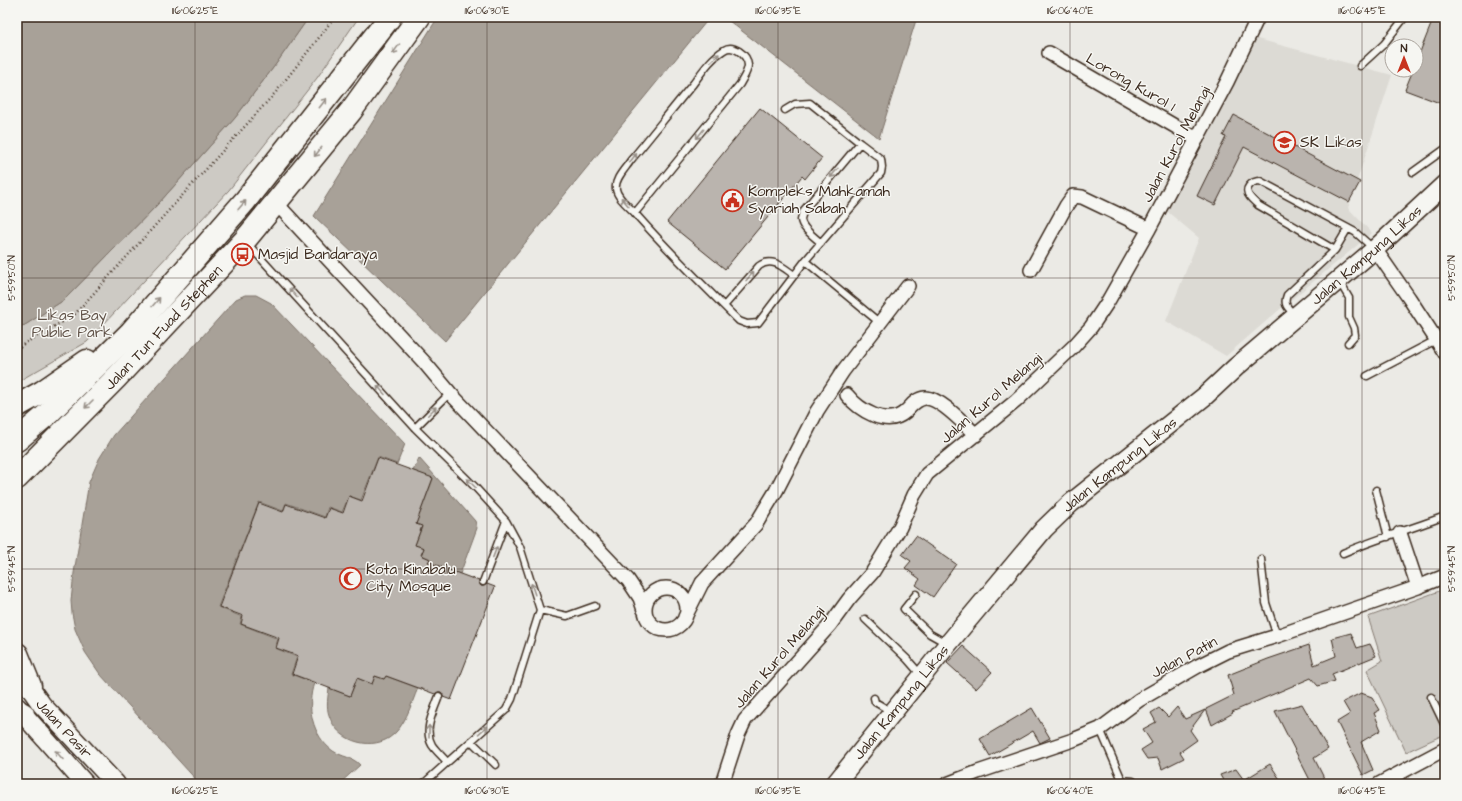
<svg xmlns="http://www.w3.org/2000/svg" width="1462" height="801" font-family="'Architects Daughter',sans-serif">
<rect width="100%" height="100%" fill="#ebeae5"/>
<filter id="ink" filterUnits="userSpaceOnUse"><feTurbulence type="fractalNoise" baseFrequency=".025" numOctaves="2"/><feDisplacementMap in="SourceGraphic" scale="8" xChannelSelector="R" yChannelSelector="G"/><feConvolveMatrix kernelMatrix="1 2 1 2 8 2 1 2 1" color-interpolation-filters="sRGB"/></filter>
<g filter="url(#ink)">
<path fill="#dcdad4" d="M1254,38l138,37 -44,133 24,25 -93,77 -53,46 -60,-35 33,-83 -36,-30z"/>
<path fill="#cdcac4" stroke="#847a71" d="M309,17h50l-42,61 -88,112 -142,152 -70,40v-55l8,-2 39,-25 94,-96 77,-86 41,-54z
M1445,589v145l-39,18 -39,-82 15,-9 -14,-44z"/>
<path fill="#a8a198" stroke="#7c7167" d="M17,17h292l-33,47 -41,54 -77,86 -94,96 -39,25 -8,2z
M438,17h272l-265,324 -131,-125z
M724,17h193l-38,121z
M245,295h11l15,8 134,141 -8,20 -19,-7 -17,43 -12,-4 -7,16 -14,-5 -3,10 -39,-14 -3,8 -24,-9 -41,105 24,10 -2,7 38,15 -3,9 22,9 -6,17 23,9c-8,23 -2,53 19,68 9,6 20,6 27,14l-21,19h-139l-100,-110 -15,-22 -10,-23 -3,-16 -1,-12 3,-28 15,-91 10,-23 15,-24 122,-136z
M419,458l56,63 2,7 -17,46 -32,-12 1,-4 -8,-3 3,-7 -9,-3 7,-18 -6,-3 17,-45 -20,-8z
M375,676l9,3 2,-3 32,12c-7,16 -13,40 -29,50 -21,13 -53,2 -60,-23 -3,-8 -1,-19 0,-27l21,8 7,-18 15,6z"/>
<path fill="#bab4ae" stroke="#3b2a1e" d="M1434,17h11v88l-40,-15 8,-20h3v-8z
M760,108l62,50 -17,21 -3,-3 -77,93 -58,-47z
M1234,115l126,67 -11,20 -105,-55 -29,58 -18,-9 29,-59 -3,-1z
M378,458l55,20 -17,46 6,2 -7,19 9,3 -3,7 9,4 -2,3 51,19 2,5h3l3,-2 8,3 -44,113 -8,-3v-2l-2,-3h-3l-3,2 -49,-18 -2,3 -9,-3 -3,8 -15,-6 -7,18 -58,-22 6,-18 -22,-8 3,-10 -38,-14 2,-8 -24,-9 40,-104 24,9 3,-8 39,14 4,-10 14,5 6,-17 13,5z
M916,536l40,28 -23,33 -17,-12 4,-6 -15,-11 6,-7 -9,-6z
M1351,633l6,15 13,-4 6,12 -44,18 3,7 -17,5 -7,-8 -79,34 1,1 -21,12 -6,-16 28,-14 -6,-20 40,-16 41,-14 5,20 22,-9 -4,-18z
M963,646l29,26 -16,17 -29,-26z
M1361,693l11,4 8,13 -6,3 7,17 -20,12 12,28 -10,5 -26,-53 13,-8 -7,-12z
M1302,704l26,45 -14,9 12,24 -14,2 -37,-73z
M1177,707l8,12 20,-9 -15,20 7,10 -17,12 4,6 -22,11 -4,-11 -11,1 -6,-9 11,-7 -9,-14 13,-7 -5,-9 8,-5 9,9z
M1032,708l18,30 -10,5 -7,-12 -43,25 -10,-17z
M1270,764l13,20h-58l-5,-9 16,-6 8,11z"/>
<g fill="none" stroke-linecap="round" stroke-linejoin="round">
<defs>
<path id="service" d="M1360,66l24,-22 21,-27
M1413,172l32,-23
M635,213l105,-129c3,-6 8,-12 8,-19 -1,-11 -15,-21 -24,-15 -13,8 -22,22 -31,34 -21,25 -41,51 -62,76 -5,8 -17,19 -15,29 1,8 11,16 17,22 33,38 70,74 106,110l8,3 11,-1 47,-62 76,-88 1,-6 -1,-8 -21,-16 -50,-40 -15,1 -10,6
M247,243l168,185 60,59 31,34 14,26 20,63 -28,89 -6,11 -83,74
M821,243c-6,-6 -19,-14 -20,-23 0,-3 2,-7 3,-10l56,-67
M1335,250l-77,-45c-3,-3 -6,-5 -8,-8 -7,-8 1,-16 10,-16l95,51 18,16
M805,261l75,62
M1339,281l10,17v19l5,11 1,7 -7,8
M724,306l35,-40c13,-10 25,2 35,9
M1295,315c-7,-7 -12,-10 -8,-20l48,-45 13,-22
M1367,376l69,-36
M415,428l35,-35
M1376,490l12,47
M1343,553c33,-14 68,-24 102,-37
M1261,559l5,44 11,33
M483,582l23,-61
M916,594l-12,15 26,25 16,9
M540,610l27,6 28,-10
M865,619l42,40 14,16
M439,696c-5,15 -16,33 -7,49 4,6 10,11 15,17
M1431,697l14,29
M874,698l1,4 17,10
M1100,729l22,51 11,1
M471,741l25,24"/>
<path id="minor" d="M1049,53l148,86
M276,203l148,159 26,31 178,187 12,18 4,12
M1375,249l34,49 36,55
M1031,270l35,-64 7,-10 9,1 67,32
M847,395c12,15 40,33 58,17 6,-5 10,-13 20,-14 15,-1 40,27 51,37
M1400,533l18,54
M645 609a21 21 0 1 1 42 0a21 21 0 1 1-42 0Z
M685,617l17,-34 54,-59 20,-33 41,-80 26,-40 65,-85
M722,784l16,-49 7,-15 85,-95 19,-26 23,-26 28,-46 14,-32 13,-21 89,-73 58,-55 17,-19 16,-24 42,-74 78,-147 31,-65
M947,784l31,-12 95,-32 27,-11 39,-29 59,-34 30,-15 49,-15 141,-49 27,-11
M1379,784l66,-35"/>
<g id="secondary">
<path id="s1" d="M21,675l21,30 74,79"/>
<path d="M17,707l68,77"/>
<path id="s2" d="M835,784l113,-140 96,-115 27,-26 134,-107 31,-29 139,-118 70,-65"/>
</g>
<g id="trunk">
<path d="M17,406l25,-14 45,-31"/>
<path d="M17,440l33,-28 81,-80 114,-131 145,-184"/>
<path id="s3" d="M17,478l99,-100 129,-138 106,-129 68,-94"/>
<path d="M17,654l13,32"/>
<path d="M17,711l6,3"/>
</g>
</defs>
<use href="#service" stroke="#3b2a1e" stroke-width="9"/>
<use href="#minor" stroke="#3b2a1e" stroke-width="16"/>
<use href="#secondary" stroke="#3b2a1e" stroke-width="21"/>
<use href="#trunk" stroke="#3b2a1e" stroke-width="25"/>
<path stroke="#3b2a1e" stroke-width="2.5" stroke-dasharray="1 3" stroke-linecap="butt" d="M17,350l8,-7 49,-28 202,-223 49,-62 9,-13"/>
<use href="#service" stroke="#f6f6f2" stroke-width="6"/>
<use href="#minor" stroke="#f6f6f2" stroke-width="13"/>
<use href="#secondary" stroke="#f6f6f2" stroke-width="18"/>
<use href="#trunk" stroke="#f6f6f2" stroke-width="22"/>
</g>
<defs><path id="oneway-shaft" d="M-6 0H5M1.5-3L5.5 0L1.5 3" fill="none" stroke-width="1.6" stroke-linecap="round" stroke-linejoin="round"/></defs>
<g stroke="#989088">
<use href="#oneway-shaft" transform="translate(396 49) rotate(126)"/>
<use href="#oneway-shaft" transform="translate(715 58) rotate(-45)"/>
<use href="#oneway-shaft" transform="translate(323 103) rotate(-52)"/>
<use href="#oneway-shaft" transform="translate(700 134) rotate(129)"/>
<use href="#oneway-shaft" transform="translate(318 152) rotate(129)"/>
<use href="#oneway-shaft" transform="translate(633 158) rotate(-52)"/>
<use href="#oneway-shaft" transform="translate(834 173) rotate(131)"/>
<use href="#oneway-shaft" transform="translate(625 202) rotate(-131)"/>
<use href="#oneway-shaft" transform="translate(242 205) rotate(-49)"/>
<use href="#oneway-shaft" transform="translate(750 276) rotate(-49)"/>
<use href="#oneway-shaft" transform="translate(293 293) rotate(-132)"/>
<use href="#oneway-shaft" transform="translate(156 302) rotate(-49)"/>
<use href="#oneway-shaft" transform="translate(381 390) rotate(-132)"/>
<use href="#oneway-shaft" transform="translate(89 404) rotate(135)"/>
<use href="#oneway-shaft" transform="translate(432 411) rotate(-45)"/>
<use href="#oneway-shaft" transform="translate(471 483) rotate(-135)"/>
<use href="#oneway-shaft" transform="translate(495 552) rotate(-69)"/>
<use href="#oneway-shaft" transform="translate(533 589) rotate(-108)"/>
<use href="#oneway-shaft" transform="translate(483 730) rotate(-41)"/>
<use href="#oneway-shaft" transform="translate(429 731) rotate(-90)"/>
<use href="#oneway-shaft" transform="translate(59 755) rotate(-132)"/>
</g>
</g>
<path fill="none" stroke="#3b2a1e" stroke-width="1" stroke-opacity="0.45" d="M195,17v767M487,17v767M778,17v767M1070,17v767M1362,17v767M17,278h1428M17,569h1428"/>
<defs>
<symbol id="school-ring" viewBox="-11 -11 22 22"><circle r="9.5" fill="#f6f6f2" stroke="#c8321e" stroke-width="1.5"/><path d="M0-5L7-2L0 1L-7-2ZM-4 1L0 2.5L4 1V4Q0 6-4 4Z" fill="#c8321e"/></symbol>
<symbol id="civic-ring" viewBox="-11 -11 22 22"><circle r="9.5" fill="#f6f6f2" stroke="#c8321e" stroke-width="1.5"/><path d="M-.6-6.5H3V-4.5H.6V-3L4-1V1h2V6H-6V1h2V-1L-.6-3ZM-1.2 2.5V6h2.4V2.5Z" fill="#c8321e"/></symbol>
<symbol id="bus-ring" viewBox="-11 -11 22 22"><circle r="9.5" fill="#f6f6f2" stroke="#c8321e" stroke-width="1.5"/><path d="M-5-6H5V4H4V6H2V4H-2V6H-4V4H-5ZM-3.5-4V0h7V-4ZM-3.5 1.2v1.5H-2V1.2ZM2 1.2v1.5H3.5V1.2Z" fill="#c8321e"/></symbol>
<symbol id="mosque-ring" viewBox="-11 -11 22 22"><circle r="9.5" fill="#f6f6f2" stroke="#c8321e" stroke-width="1.5"/><path d="M3.5-4.9A6 6 0 1 0 3.5 4.9A5 5 0 1 1 3.5-4.9Z" fill="#c8321e"/></symbol>
</defs>
<g fill-rule="evenodd">
<use href="#school-ring" x="1272" y="130" width="25" height="25"/>
<use href="#civic-ring" x="720" y="188" width="25" height="25"/>
<use href="#bus-ring" x="230" y="242" width="25" height="25"/>
<use href="#mosque-ring" x="338" y="566" width="25" height="25"/>
</g>
<g text-anchor="middle" stroke-width="3" stroke-linejoin="round" paint-order="stroke">
<g font-size="15" fill="#3b2a1e" stroke="#f6f6f2">
<text transform="translate(1131 82) rotate(30)" y="5">Lorong Kurol 1</text>
<text transform="translate(1176 144) rotate(-62)" y="5">Jalan Kurol Melangi</text>
<text dy="5" stroke="none"><textPath href="#s2" startOffset="753">Jalan Kampung Likas</textPath></text>
<text dy="5" stroke="none"><textPath href="#s3" startOffset="210">Jalan Tun Fuad Stephen</textPath></text>
<text transform="translate(991 398) rotate(-41)" y="5">Jalan Kurol Melangi</text>
<text dy="5" stroke="none"><textPath href="#s2" startOffset="429">Jalan Kampung Likas</textPath></text>
<text transform="translate(779 657) rotate(-49)" y="5">Jalan Kurol Melangi</text>
<text transform="translate(1184 657) rotate(-28)" y="5">Jalan Patin</text>
<text dy="5" stroke="none"><textPath href="#s2" startOffset="105">Jalan Kampung Likas</textPath></text>
<text dy="5" stroke="none"><textPath href="#s1" startOffset="69">Jalan Pasir</textPath></text>
</g>
<g font-size="15" fill="#3b2a1e" stroke="#f6f6f2" text-anchor="start">
<text x="1300" y="147">SK Likas</text>
<text x="748" y="196">Kompleks Mahkamah<tspan x="748" dy="17">Syariah Sabah</tspan></text>
<text x="258" y="259">Masjid Bandaraya</text>
<text x="366" y="574">Kota Kinabalu<tspan x="366" dy="17">City Mosque</tspan></text>
</g>
<g font-size="15" fill="#605248" stroke="#f6f6f2">
<text x="72" y="320">Likas Bay<tspan x="72" dy="17">Public Park</tspan></text>
</g>
</g>
<rect width="1462" height="801" fill="none" stroke="#f6f6f2" stroke-width="44"/>
<g transform="translate(1404 58)"><circle r="19" fill="#f6f6f2" stroke="#aba49d"/>
<path d="M0-3L7 15L0 10L-7 15Z" fill="#c8321e"/>
<text y="-6" font-size="11" font-weight="bold" text-anchor="middle" fill="#3b2a1e">N</text>
</g>
<rect x="22" y="22" width="1418" height="757" fill="none" stroke="#3b2a1e" stroke-width="1.5"/>
<g font-size="10" text-anchor="middle" fill="#3b2a1e">
<text x="195" y="14">116°06'25"E</text>
<text x="487" y="14">116°06'30"E</text>
<text x="778" y="14">116°06'35"E</text>
<text x="1070" y="14">116°06'40"E</text>
<text x="1362" y="14">116°06'45"E</text>
<text transform="translate(11 278) rotate(-90)" y="4">5°59'50"N</text>
<text transform="translate(1451 278) rotate(-90)" y="4">5°59'50"N</text>
<text transform="translate(11 569) rotate(-90)" y="4">5°59'45"N</text>
<text transform="translate(1451 569) rotate(-90)" y="4">5°59'45"N</text>
<text x="195" y="794">116°06'25"E</text>
<text x="487" y="794">116°06'30"E</text>
<text x="778" y="794">116°06'35"E</text>
<text x="1070" y="794">116°06'40"E</text>
<text x="1362" y="794">116°06'45"E</text>
</g>
</svg>
